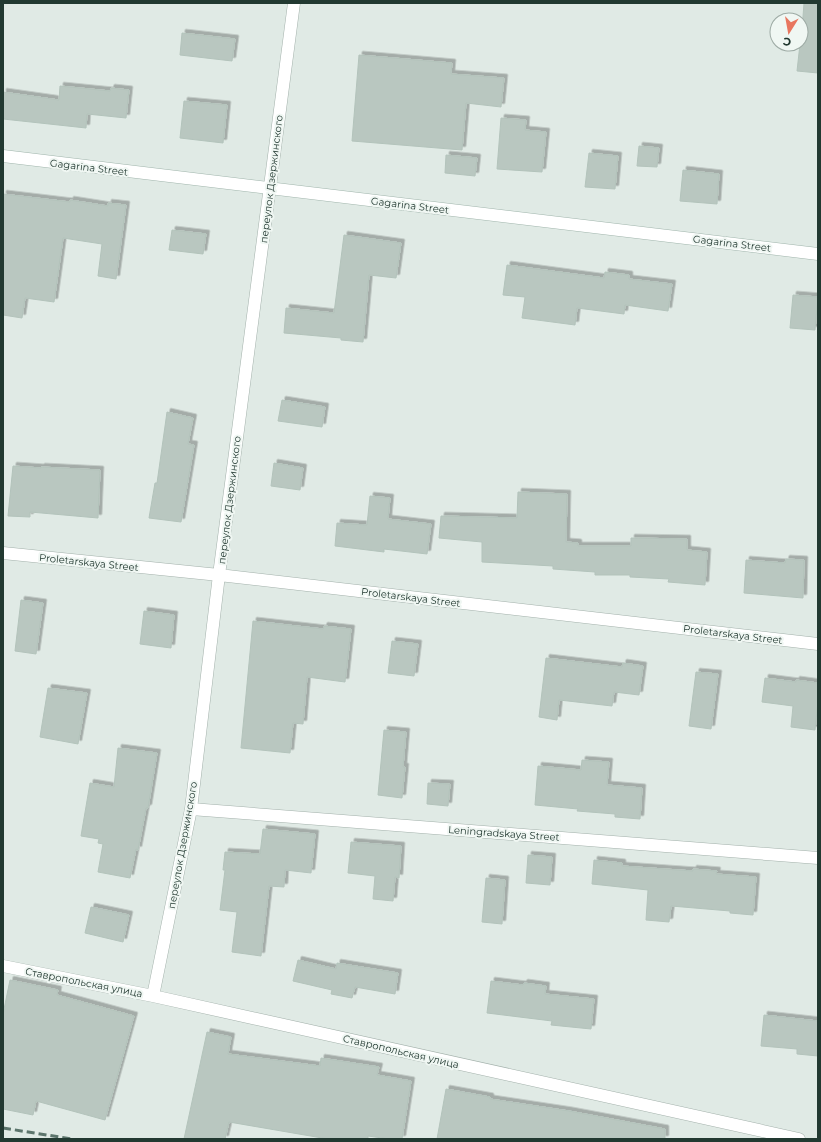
<svg xmlns="http://www.w3.org/2000/svg" width="821" height="1142" font-family="Montserrat,sans-serif">
<defs>
<filter id="shadow"><feDropShadow dx="3.5" dy="-3.5" stdDeviation="0" flood-color="#0004"/></filter>
</defs>
<rect width="100%" height="100%" fill="#e0eae5"/>
<path fill="#b9c7c0" stroke="#b3c3bb" filter="url(#shadow)" d="M804,3h14v70l-21,-2 3,-27h1z
M182,33l53,6 -3,22 -52,-6z
M359,55l93,8 -1,11 53,4 -3,29 -35,-4 -4,47 -110,-9z
M60,86l50,5 1,-3 18,2 -3,28 -39,-4 -1,14 -83,-9v-27l56,8z
M184,101l43,4 -4,38 -43,-5z
M501,118l25,2 -1,10 21,2 -4,40 -45,-3z
M639,146l20,2 -2,19 -20,-1z
M589,153l29,3 -3,33 -30,-2z
M446,155l31,3 -2,18 -30,-3z
M683,170l36,4 -2,30 -37,-3z
M3,194l67,8v-2l38,6v-3l18,2 -10,74 -18,-3 4,-32 -39,-6 -9,64 -29,-4 -3,20 -19,-3z
M172,230l34,4 -3,20 -34,-4z
M344,235l57,8 -5,35 -27,-3 -6,67 -22,-2v-2l-57,-5 2,-25 48,5z
M507,265l97,13 1,-6 24,3v4l43,5 -4,27 -43,-6 -1,9 -47,-6 -2,17 -53,-7 3,-21 -22,-2z
M793,295l25,2 -3,33 -25,-2z
M282,400l43,7 -3,20 -44,-6z
M167,412l26,6 -5,26 6,1 -13,77 -32,-4 6,-35h2z
M274,463l29,5 -3,22 -29,-4z
M13,466l28,2v-1l59,3 -2,48 -68,-6v5l-22,-1z
M518,492l49,2 -1,48 12,1v3h53v-8l56,1v11l20,2 -2,33 -37,-3 1,-3 -39,-2v-2h-35v-3l-42,-3v-3l-71,-4v-20l-43,-4 2,-22 76,2z
M370,496l20,2 -2,21 43,5 -4,30 -43,-5v3l-49,-6 2,-23 30,2z
M786,559l18,1 -1,38 -59,-5 2,-33 39,3z
M21,600l22,3 -7,51 -21,-3z
M144,611l30,4 -3,33 -31,-4z
M253,621l70,8 1,-3 27,3 -6,53 -38,-5 -4,47 -10,-1 -3,30 -49,-5z
M392,641l26,3 -4,32 -26,-3z
M546,658l76,9 1,-4 20,3 -4,29 -25,-3 -2,14 -53,-6 -2,20 -18,-3z
M696,672l22,2 -7,55 -22,-3z
M765,678l31,4v-2l22,3v19l-3,28 -24,-3 2,-21 -31,-4z
M48,688l39,5 -9,51 -38,-7z
M384,730l22,2 -3,35h2l-3,31 -24,-3z
M118,748l39,5 -9,55h-2l-8,42 -2,-1 -6,29 -32,-6 5,-28 -5,-1 1,-4 -18,-3 9,-53 24,4z
M582,760l27,2 -2,23 35,3 -2,31 -25,-2v-3l-38,-3 1,-2 -43,-4 3,-39 43,4z
M428,783l22,1 -2,22 -21,-2z
M263,829l52,5 -4,39 -26,-3 -1,17 -15,-1 -8,70 -29,-4 5,-40 -17,-2 5,-40h-2l2,-18 35,2z
M351,842l50,4 -2,32 -4,-1 -2,24 -20,-2 2,-23 -27,-3z
M528,855l24,2 -2,28 -24,-2z
M594,860l28,3v3l71,5v-2l24,2 -1,3 40,3 -3,38 -23,-2v-2l-59,-5 -2,16 -23,-2 2,-30 -56,-6z
M486,878l19,2 -3,44 -20,-2z
M91,907l38,8 -6,27 -38,-9z
M298,960l38,9 1,-6 61,10 -3,21 -40,-7 -3,11 -21,-4 1,-4 -39,-9z
M10,980l48,10 -1,5 77,21 -29,104 -69,-19 -3,14 -30,-6v-95z
M491,981l32,4 1,-2 22,3 -1,8 49,5 -3,30 -40,-4 1,-4 -65,-8z
M764,1015l54,6v35l-21,-2v-5l-36,-3z
M207,1032l24,5 -3,17 92,12 1,-8 58,9 -2,8 34,6 -9,58h-13l-21,-3v3h-40l-99,-17 -4,17h-41z
M446,1089l44,8v2l79,12 96,18v10h-228z"/>
<g fill="none" stroke-linecap="round" stroke-linejoin="round">
<defs>
<path id="street" d="M3,553l216,22 599,69
M191,809l627,49
M3,966l150,30 646,143
M153,996l38,-187 28,-234 75,-572"/>
<path id="secondary" d="M3,156l815,98"/>
</defs>
<use href="#street" stroke="#a3b1ab" stroke-width="13"/>
<use href="#secondary" stroke="#a0b5ac" stroke-width="13"/>
<use href="#street" stroke="#fff" stroke-width="12"/>
<use href="#secondary" stroke="#fff" stroke-width="12"/>
<path stroke="#5c756c" stroke-width="3" stroke-dasharray="8 4" stroke-linecap="butt" d="M3,1128l69,11"/>
</g>
<g text-anchor="middle" stroke-width="4" stroke-linejoin="round" paint-order="stroke">
<g font-size="10" fill="#223931" stroke="#f0f7f3">
<text transform="translate(89 167) rotate(7)" y="4">Gagarina Street</text>
<text transform="translate(271 179) rotate(-83)" y="4">переулок Дзержинского</text>
<text transform="translate(410 205) rotate(7)" y="4">Gagarina Street</text>
<text transform="translate(732 243) rotate(7)" y="4">Gagarina Street</text>
<text transform="translate(229 500) rotate(-83)" y="4">переулок Дзержинского</text>
<text transform="translate(89 562) rotate(6)" y="4">Proletarskaya Street</text>
<text transform="translate(411 597) rotate(7)" y="4">Proletarskaya Street</text>
<text transform="translate(733 634) rotate(7)" y="4">Proletarskaya Street</text>
<text transform="translate(504 833) rotate(4)" y="4">Leningradskaya Street</text>
<text transform="translate(182 845) rotate(-80)" y="4">переулок Дзержинского</text>
<text transform="translate(84 982) rotate(11)" y="4">Ставропольская улица</text>
<text transform="translate(401 1051) rotate(13)" y="4">Ставропольская улица</text>
</g>
</g>
<rect width="821" height="1142" fill="none" stroke="#223931" stroke-width="8"/>
<g transform="translate(789 32) rotate(191)"><circle r="19" fill="#f0f7f3" stroke="#9eaba5"/>
<path d="M0-3L7 15L0 10L-7 15Z" fill="#e8765f"/>
<text y="-6" font-size="11" font-weight="bold" text-anchor="middle" fill="#223931">С</text>
</g>
</svg>
